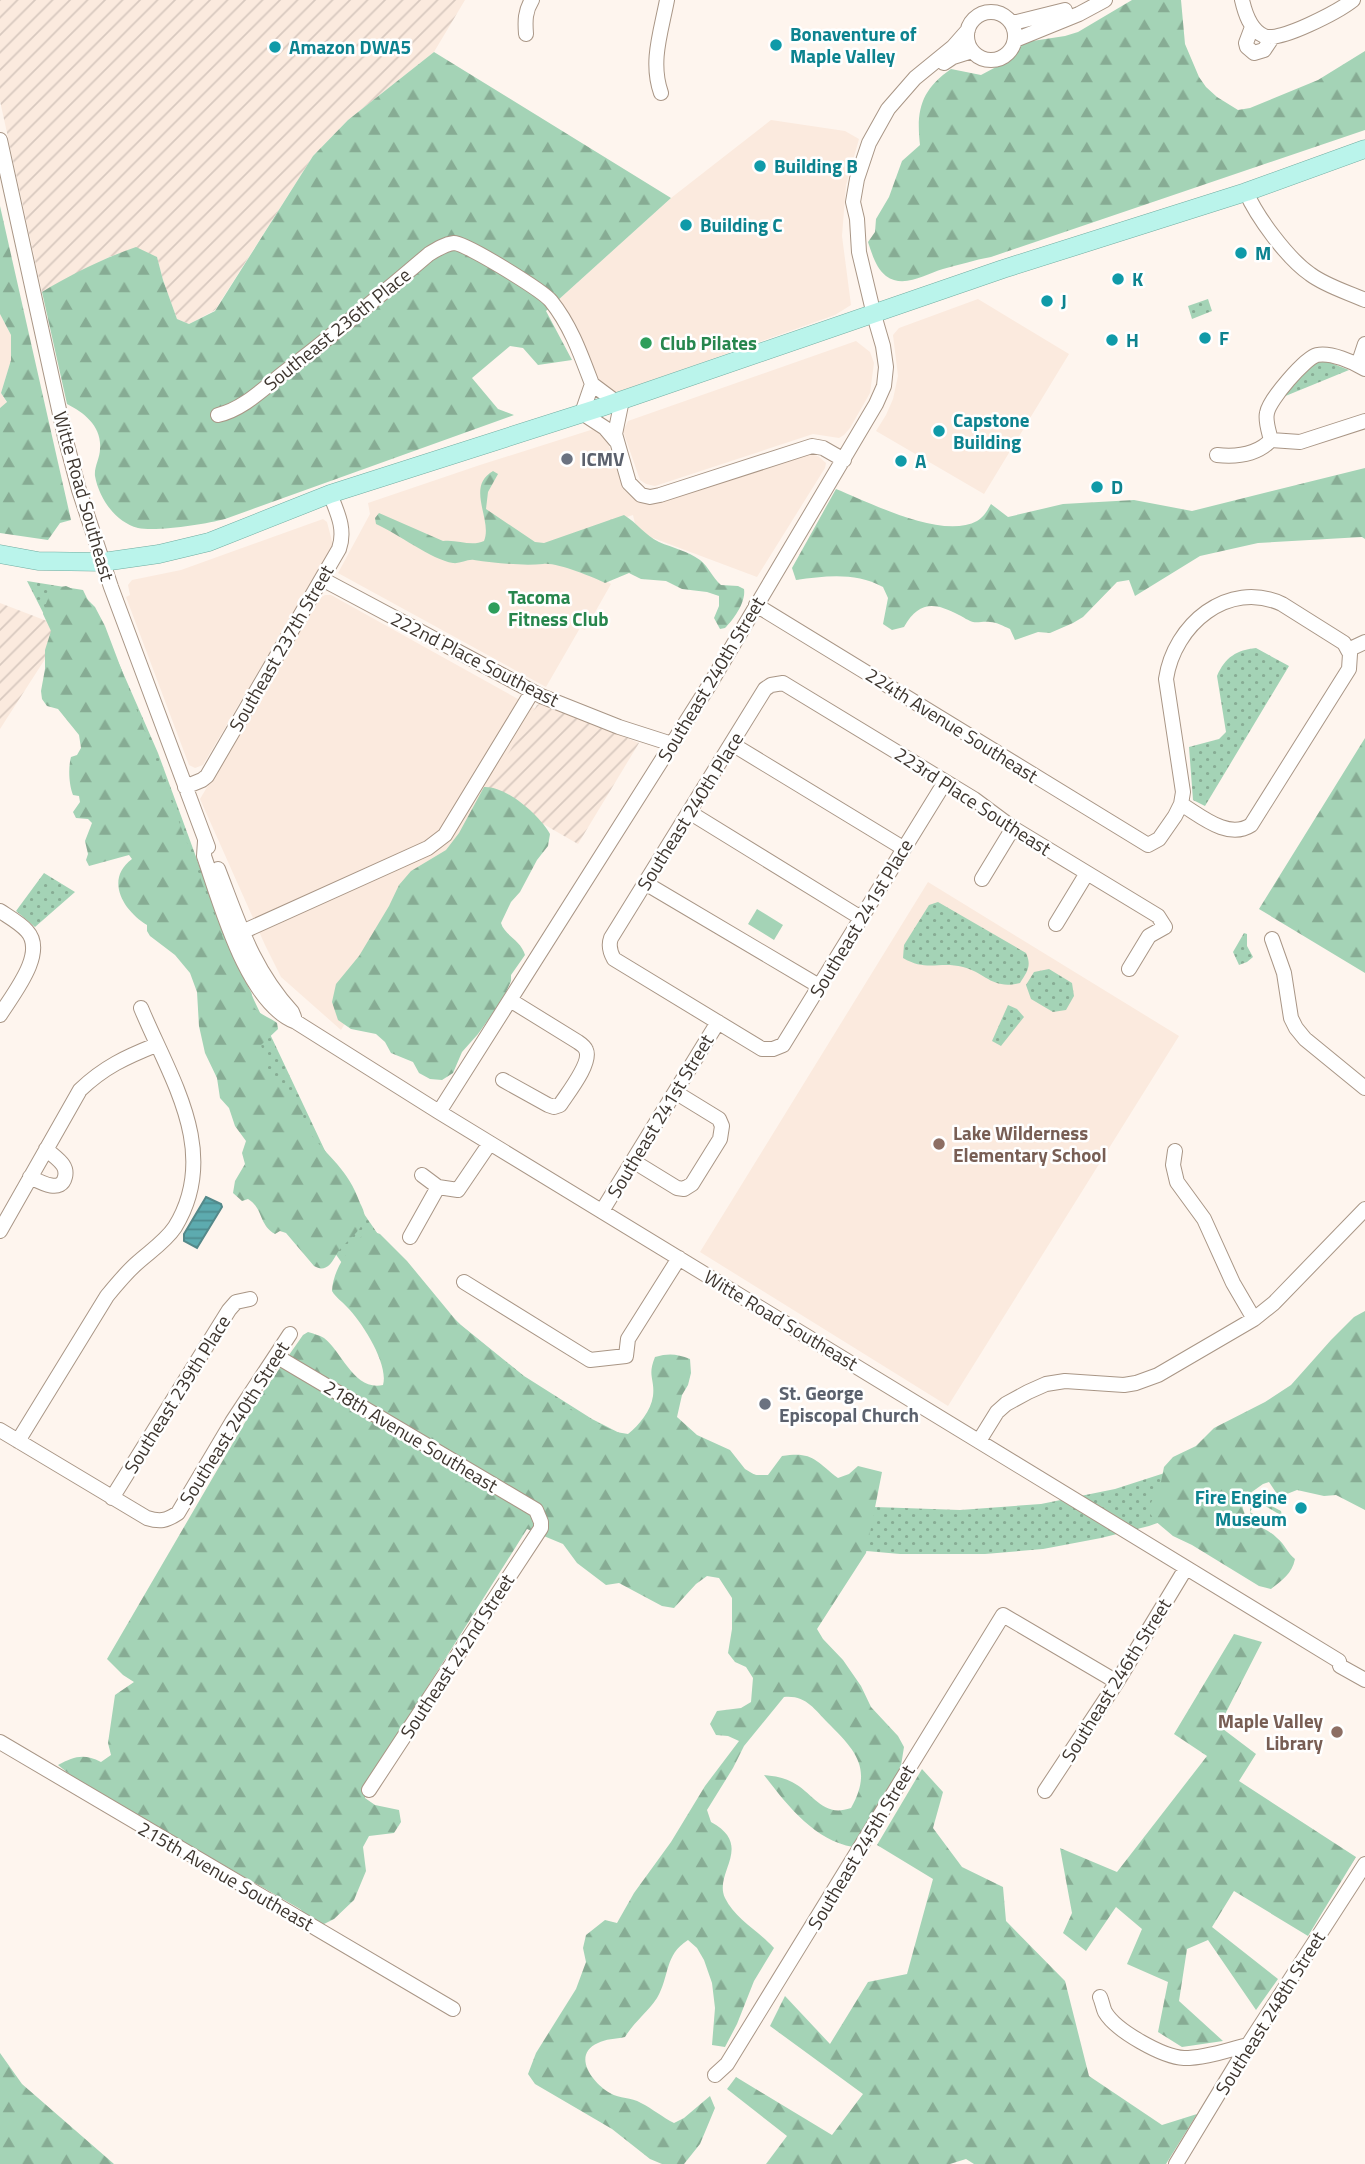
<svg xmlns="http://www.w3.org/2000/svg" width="1365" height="2164" font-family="'Titillium Web',sans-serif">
<defs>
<pattern id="industrial-furrows" width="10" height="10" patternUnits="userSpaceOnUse" patternTransform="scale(1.75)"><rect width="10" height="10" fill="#fbeade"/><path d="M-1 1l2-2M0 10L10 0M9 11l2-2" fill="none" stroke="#d8c9bf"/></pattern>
<pattern id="green-dots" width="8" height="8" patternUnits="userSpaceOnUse" patternTransform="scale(1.75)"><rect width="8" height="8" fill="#a4d3b6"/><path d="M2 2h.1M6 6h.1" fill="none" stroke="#87ac94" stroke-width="1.8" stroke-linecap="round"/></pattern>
<pattern id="forest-firs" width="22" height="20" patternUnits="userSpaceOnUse" patternTransform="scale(1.75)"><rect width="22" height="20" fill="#a4d3b6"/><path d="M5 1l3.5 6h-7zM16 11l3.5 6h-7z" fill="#87ac94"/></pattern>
<pattern id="water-rules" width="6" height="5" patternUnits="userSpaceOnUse" patternTransform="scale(1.75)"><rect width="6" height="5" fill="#5dabaf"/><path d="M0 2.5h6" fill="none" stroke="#4e8c8f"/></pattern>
</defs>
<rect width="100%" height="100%" fill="#fef5ee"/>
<path fill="#fbeade" d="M771,120l74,11 14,8 -13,46 -4,51 9,69 -16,10 -224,80 -8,-1 -27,-70 -19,-23 114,-103z
M978,299l91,55 -85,140 -108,-63 10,-16 7,-16 5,-23 -5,-41 6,-7z
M0,314l11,21v25l-10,33 6,10 -7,5z
M856,341l14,11 4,11 -4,30 -20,35 -6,7 -5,3 -26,-4 -158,52 -9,-2 -6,-4 -17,-49 5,-10z
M597,428l7,7 4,8 16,47 12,10 7,3 9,1 156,-50 10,2 8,7 -1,5 -68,109 -120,-45 -4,-17 -95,32 -46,-3 89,23 30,17 -26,46 -5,-2 -34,59 -208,-114 32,-59 -2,-11 112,-38z
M323,519l4,3 6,23 -130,220 -8,3 -6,-3 -63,-168 4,-2 -2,-10 4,-5 49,-10z
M325,595h6l205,114 -195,321 -60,-53 -16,-32 -65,-146 120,-201z
M928,882l251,154 -231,370 -248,-154z"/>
<path fill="url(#industrial-furrows)" d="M0,0h465l-31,52 -86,68 -35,36 -98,154 -26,14 -12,-5 -14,-39 -6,-23 -46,-1 -69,36 -42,-191z
M0,603l65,25 -65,101z
M542,703l97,40 -61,101 -92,-53 51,-86z"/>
<path fill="url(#green-dots)" d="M1208,299l4,12 -20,8 -4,-13z
M1322,361l9,2 18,7 -66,27c11,-14 21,-30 39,-36z
M27,581l56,9 37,76 38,87 71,194 98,208 20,34 37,54 57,63 20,19 63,51 68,43 49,25 234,63 85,3 81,-6 74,-15 62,-20 136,-20 -122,62 -42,15 -48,12 -58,11 -58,5h-85l-56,-5 -110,-23 -390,-260 -25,-36 -252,-570z
M1256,648l33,18 -84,140 -12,-6 -4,-53 30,-8 7,-7 -9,-56c8,-19 20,-26 39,-28z
M44,873l31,19 -40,35 -19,-16z
M938,902l88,51c6,13 1,19 -6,30 -28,7 -34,-10 -57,-16 -24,-6 -36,5 -60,-9l1,-13 25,-40z
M1244,933l3,1v12l6,11 -6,5 -8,3 -6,-13z
M1049,969l23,14 2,13 -8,14 -13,2 -22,-13 -5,-14 8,-13z
M1008,1005l9,4 7,8 -23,29 -9,-5z
M1256,1498l25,13 1,5 -25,-15 -7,11 25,16c-16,-4 -35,-12 -19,-30z"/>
<path fill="url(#forest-firs)" d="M1132,0h49l4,44 14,33 7,10 11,10 21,13 12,-2 68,-28 47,-29v79l-374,127c-17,3 -32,8 -48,12 -18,5 -39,20 -57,7 -10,-8 -14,-22 -18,-34l7,-10 1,-13 13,-22 13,-36 18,-16c-4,-35 1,-55 31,-76l30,6 15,-8 9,-18 7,-5 53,-8 13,-4z
M434,52l237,146 -125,113 26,49 -34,5 -15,-17 -13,-2 -38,32 26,31 16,6 -289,104c-19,5 -68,13 -87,9 -23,-6 -39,-30 -43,-52 -1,-9 5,-18 5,-27 2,-22 -15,-36 -33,-45l-25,-112c28,-17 62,-34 94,-45l21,10 6,23 14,39 12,5 26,-13 98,-155 35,-36z
M0,206l71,314 -11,3 -12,17 -48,-7v-125l7,-6 -6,-9 10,-33v-25l-11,-21z
M1365,468v71l-3,-2 -104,6 -58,13 -65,40 -6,-16 -12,2 -34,35 -10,6 -23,10 -12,-1 -23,8 -5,-11c-7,-3 -13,-7 -20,-7 -6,-1 -12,1 -17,0 -4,-1 -10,-5 -14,-7 -25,-13 -40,-14 -55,12l-12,3 -9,-6 5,-26 -5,-11c-28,-15 -57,-11 -87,-7l-4,-12 44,-79c35,14 106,51 141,32 7,-4 10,-10 14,-17l17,13 55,-13 71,-4 58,11z
M493,471l5,3 -10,18 -2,17 49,33 9,1 80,-28c13,8 21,20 35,27 14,6 29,9 41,18 9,7 12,17 21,25l17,1 6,3c2,13 -10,30 -19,39l-5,1 -6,-11 5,-12v-10l-12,-4 -25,-3 -16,-8 -25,-2 -12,-6 -24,10c-12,-6 -49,-21 -62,-19 -21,2 -48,-1 -69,-4 -7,-1 -14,4 -21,3 -21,-3 -56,-30 -77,-39l-1,-6 4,-5 64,28c14,-2 28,6 41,0 9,-21 -19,-54 9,-70z
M66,586l15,7 14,14 10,19 118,312 28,54c2,4 1,9 2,13 2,8 18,13 24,18l1,6 -17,16 10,34 28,22c5,10 3,21 10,31 20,26 39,37 51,71 3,6 7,14 3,20 -6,13 -21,20 -28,34 -5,9 -11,15 -21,9l-28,-33 -6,-2 -5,3c-17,-10 -11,-25 -27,-35l-6,2 -9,-8 2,-12 10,-17 -3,-11 4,-12 -11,-15 -6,-18 -9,-10 -3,-20 -12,-25 -6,-27 -2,-34 -7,-19 -15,-18 -25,-19 -3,-5v-6c-23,-14 -43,-45 -15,-66l-3,-4 -40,11 -3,-6 2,-6 -3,-13 7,-18 -4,-4 -12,-1 -3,-6 7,-10 -1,-6 -6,-1c-4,-10 -5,-27 -2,-38l6,-2 4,-7 -2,-13 -21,-26 -11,-3 -5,-7 -1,-8 4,-22v-19l6,-19 -8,-17c3,-13 8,-26 23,-28z
M1365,738v235l-106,-64z
M484,787c23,-1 56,29 66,47l-2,12 -11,14 -17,32 -9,10 -10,21c4,13 20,17 24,32l-14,20v6l-8,18 -25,35 -16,18 -9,21 -11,7 -12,-1 -11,-6 -6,-11 -22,-9 -6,-11 -9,-8 -25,-5 -13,-9 -6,-18 4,-18 23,-28 30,-50 10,-21 12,-14 35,-21 13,-17z
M369,1230l11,4 27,27 52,63 96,78 61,30 12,2c11,-9 23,-23 25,-38 2,-17 -6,-20 2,-39 14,-4 22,-3 35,2l1,14 -3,12 -6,10 -5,22 20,18 33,15 15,19 10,6h13l14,-19c30,-5 33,4 56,22l11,-4 9,-8 24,6 -16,81 -49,76 6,10 20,21 18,26 10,21 27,29 6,11 -4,25 -47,75c-39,-7 -66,-42 -89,-72 9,1 19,2 28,7 23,12 30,36 59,26 22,-39 5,-57 -23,-85 -14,-14 -22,-28 -44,-26l-40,49 -11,22 -26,42 4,12c44,24 2,51 14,76 10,21 34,33 49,50l-20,33 -17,43 -12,23 -13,-2 3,-37 -3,-25 -8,-23 -7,-12 -9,-8c-24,15 -18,36 -31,58 -9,14 -23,24 -32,39 -9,2 -20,2 -27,6 -27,12 -5,40 12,50 10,6 21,4 31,10 12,6 21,14 33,20l10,-5 26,-22 5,12 -15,36 -16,20h-22l-12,-5 -38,-30 -77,-45 -7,-10 8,-21 40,-64 10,-27 -3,-14 3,-13 19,-15 12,3 17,-30 37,-51 34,-56 34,-45 -11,-5 -12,-1 -6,-11 7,-13 24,-3 10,-6 2,-24 -7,-11 -11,-5 -7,-9 4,-24v-31l-13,-20 -12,-2 -11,8 -22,24 -12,-2 -43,-23 -13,2 -29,-22 -14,-19 -36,-15 -162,257v12l10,7 24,5 2,12 -7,11 -25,3 -6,11 3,24 -12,29 -20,19 -12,6 -12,-6 -10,-10 -222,-128 -20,-16c16,-8 25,-12 43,-3l10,-7 -3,-12 7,-48 19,-13 -11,-7 -16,-16 154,-264 42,-60 5,-3c6,2 11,3 16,6 19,15 30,53 59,47 6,-21 -21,-63 -36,-78 -5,-6 -11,-9 -15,-16 1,-23 19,-47 37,-61z
M1365,1311v199l-29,-15 -12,1 -27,-6 -18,7 -10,-15 -6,2 -21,15c0,28 20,24 35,39 8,6 10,15 18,21 -3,15 -13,21 -24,30l-12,-3 -67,-41 -19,-9 -19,-16 -4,-7 -1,-6 12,-25 3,-15 9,-10 23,-11 18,-18 51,-26 26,-17 40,-45 23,-23z
M1234,1634l28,8 -43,84 37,28 -17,27 117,76 -48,79 -74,-45 -22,36 66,52 -22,31 -48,-70 -21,9 -8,52 44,40 -41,6 -24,-15 10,-50 -41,-18 15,-35 -26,-22 -30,44 -23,-18 9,-20 -12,-65 57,24 90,-116 -33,-22z
M922,1769l21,23 -10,36 29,39 41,20 3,34 59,60 24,95 73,49 35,-11 -31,50h-192l-8,-5 -16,5h-184l21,-28 -60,-47 9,-12 96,58 31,-41 -93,-68 15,-30 45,48 38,-62 39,-8 26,-95 -56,-34z
M0,2053l22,31 92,80h-114z"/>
<path fill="#a4d3b6" d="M757,909l26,16 -9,15 -26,-16z"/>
<path fill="url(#water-rules)" stroke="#548889" stroke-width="2" d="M206,1197l15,7 1,3 -25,41 -13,-7v-7z"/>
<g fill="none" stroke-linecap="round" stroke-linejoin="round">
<defs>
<path id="minor" d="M1242,0c3,13 8,30 22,36 15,7 75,-25 89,-36
M967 36a24 24 0 1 1 48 0a24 24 0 1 1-48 0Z
M1011,22h6l48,-12
M1252,27l-6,16 1,4 7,6 10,-3 8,-12
M526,34c-1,-13 -1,-23 6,-34
M1015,40l64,-26 26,-14
M944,63l9,-6 19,-6
M661,93c-11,-31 0,-61 6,-93
M0,140l65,297 14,53 32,97 97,260
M1246,192c11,25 41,66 64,82 16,12 37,18 55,26
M1358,365l7,-21
M592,384l-10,29 23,15 11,13
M592,384l24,18
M622,400l-7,34 14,49 12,12 9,2 10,-2 152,-49 11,2 21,12
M218,415c26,-6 47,-28 68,-44 49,-37 96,-77 143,-117 8,-5 16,-10 25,-11 12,0 89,48 97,58 20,25 30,54 41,83
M1271,440c-2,-8 -6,-19 -4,-27 2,-13 38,-55 50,-58 14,-3 36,7 48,14
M1217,455c19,2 40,0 54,-15l29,2 65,-21
M322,579l219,117 78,31 53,17
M756,605l392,240 11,-6 16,-23 6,-12 2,-12 -17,-113c8,-54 62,-100 116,-75l62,39 6,11 -1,15 -98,156c-23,15 -50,-9 -70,-21
M1348,650l17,-8
M732,744l171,104
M945,782l-162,263 -10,4h-11l-148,-90c-4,-7 -6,-13 -3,-21l154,-249 6,-4 12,-2 191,116 39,29 145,88 7,11 -16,9 -20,33
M185,787l17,-7 5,-4 132,-227c7,-20 -2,-37 -9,-55
M689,812l172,106
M205,841l-1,15c16,46 43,148 92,166l143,90 900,549 1,5 25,14
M218,869c21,54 34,99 74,143l2,5
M982,879l31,-51
M645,883l174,103
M0,911c9,6 20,12 27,20 20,22 -14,63 -27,84
M1056,924l31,-51
M236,927l6,5 186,-84 17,-13 87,-143
M1272,939l12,34 7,45 5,10 9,11 60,49
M503,1080l45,25 6,2 6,-2c7,-11 32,-42 26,-55 -1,-3 -5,-6 -8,-8l-68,-42
M439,1112l271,-428 166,-280 8,-18 2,-19 -3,-21 -9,-31 -15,-63 -2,-33 -4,-17 4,-23 12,-36 19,-34 27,-31 38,-31 15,-17
M1175,1151l-2,14 4,17 27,37 29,64 21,36
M633,1161l44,27 7,1 8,-5 28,-45 2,-13 -3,-7 -44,-27
M422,1175l16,12 20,3 32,-47
M30,1177c10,5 31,17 35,0 1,-4 0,-9 -2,-12 -4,-6 -12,-11 -17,-16
M602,1211l116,-189
M0,1231l80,-141c24,-23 46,-33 76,-45
M410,1237l28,-50
M464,1282l126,78 36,-4 2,-17 51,-81
M276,1356l260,154 5,12v6l-172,262
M0,1430l147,88c13,4 19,3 31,-5l54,-91 58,-88
M18,1441l89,-145c9,-11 18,-22 29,-32 13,-12 29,-22 39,-37 46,-75 -5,-149 -34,-219
M979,1441l18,-29 9,-8 22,-12 18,-8 19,-3 59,4 12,-2 22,-8 96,-56 20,-16 91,-94
M112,1498l117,-188 7,-8 14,-3
M0,1742l453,267
M1045,1791l72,-109 69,-114
M1100,1997c2,4 3,11 5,15 11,19 58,45 79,46 22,0 43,-8 64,-13
M715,2075l12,-11 276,-449 114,67
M1176,2164l72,-119 117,-181"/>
<path id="major" d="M0,554l38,7 65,1 56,-8 50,-12 121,-48 272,-87 401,-138 243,-77 119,-43"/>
</defs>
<use href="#minor" stroke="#a99686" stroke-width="16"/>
<use href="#major" stroke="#71aca0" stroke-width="19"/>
<use href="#minor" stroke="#fff" stroke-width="14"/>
<use href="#major" stroke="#baf4eb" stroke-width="18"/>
</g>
<g fill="#0f9aa8" stroke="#fff" stroke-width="2.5">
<circle cx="776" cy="45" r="7"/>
<circle cx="275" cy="47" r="7"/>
<circle cx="760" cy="166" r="7"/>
<circle cx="686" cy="225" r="7"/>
<circle cx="1241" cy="253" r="7"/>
<circle cx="1118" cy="279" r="7"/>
<circle cx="1047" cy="301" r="7"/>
<circle cx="1205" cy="338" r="7"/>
<circle cx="1112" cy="340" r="7"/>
<circle cx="939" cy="431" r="7"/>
<circle cx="901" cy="461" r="7"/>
<circle cx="1097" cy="487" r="7"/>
<circle cx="1301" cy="1508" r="7"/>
</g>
<g fill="#2e9e5b" stroke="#fff" stroke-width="2.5">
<circle cx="646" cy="343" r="7"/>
<circle cx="494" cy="608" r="7"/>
</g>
<g fill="#6b7280" stroke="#fff" stroke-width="2.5">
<circle cx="567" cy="459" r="7"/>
<circle cx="765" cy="1404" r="7"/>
</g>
<g fill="#8d6e63" stroke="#fff" stroke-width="2.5">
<circle cx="939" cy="1144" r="7"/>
<circle cx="1337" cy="1732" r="7"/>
</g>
<g text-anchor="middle" stroke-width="5" stroke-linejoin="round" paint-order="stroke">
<g font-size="19" font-weight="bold" fill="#0d838f" stroke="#fff" text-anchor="start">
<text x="790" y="41">Bonaventure of<tspan x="790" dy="22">Maple Valley</tspan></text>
<text x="289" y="54">Amazon DWA5</text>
<text x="774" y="173">Building B</text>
<text x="700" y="232">Building C</text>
<text x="1255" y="260">M</text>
<text x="1132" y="286">K</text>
<text x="1061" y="308">J</text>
<text x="1219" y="345">F</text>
<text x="1126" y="347">H</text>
<text x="953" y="427">Capstone<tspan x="953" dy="22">Building</tspan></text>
<text x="915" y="468">A</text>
<text x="1111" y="494">D</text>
<text x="1287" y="1504" text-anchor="end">Fire Engine<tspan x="1287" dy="22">Museum</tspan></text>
</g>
<g font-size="19" fill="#3e362f" stroke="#fff">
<text transform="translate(337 329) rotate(-39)" y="7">Southeast 236th Place</text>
<text transform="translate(84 496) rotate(74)" y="7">Witte Road Southeast</text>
<text transform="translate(281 648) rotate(-60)" y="7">Southeast 237th Street</text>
<text transform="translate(475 659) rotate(27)" y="7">222nd Place Southeast</text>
<text transform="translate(711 679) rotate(-59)" y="7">Southeast 240th Street</text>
<text transform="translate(952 725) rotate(32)" y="7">224th Avenue Southeast</text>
<text transform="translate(973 801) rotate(33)" y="7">223rd Place Southeast</text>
<text transform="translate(690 811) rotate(-58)" y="7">Southeast 240th Place</text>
<text transform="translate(861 918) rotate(-59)" y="7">Southeast 241st Place</text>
<text transform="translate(660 1116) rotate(-59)" y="7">Southeast 241st Street</text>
<text transform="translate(781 1320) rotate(31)" y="7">Witte Road Southeast</text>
<text transform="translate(177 1394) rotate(-58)" y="7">Southeast 239th Place</text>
<text transform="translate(234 1423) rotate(-58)" y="7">Southeast 240th Street</text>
<text transform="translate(411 1436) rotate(31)" y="7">218th Avenue Southeast</text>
<text transform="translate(457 1656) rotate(-57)" y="7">Southeast 242nd Street</text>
<text transform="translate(1116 1680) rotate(-58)" y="7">Southeast 246th Street</text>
<text transform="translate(861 1847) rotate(-59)" y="7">Southeast 245th Street</text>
<text transform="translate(226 1876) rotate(30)" y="7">215th Avenue Southeast</text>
<text transform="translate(1270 2013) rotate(-58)" y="7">Southeast 248th Street</text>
</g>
<g font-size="19" font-weight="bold" fill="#27864d" stroke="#fff" text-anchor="start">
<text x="660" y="350">Club Pilates</text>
<text x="508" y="604">Tacoma<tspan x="508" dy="22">Fitness Club</tspan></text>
</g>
<g font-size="19" font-weight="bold" fill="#5b616d" stroke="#fff" text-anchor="start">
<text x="581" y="466">ICMV</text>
<text x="779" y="1400">St. George<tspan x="779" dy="22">Episcopal Church</tspan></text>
</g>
<g font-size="19" font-weight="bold" fill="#785e54" stroke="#fff" text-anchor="start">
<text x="953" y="1140">Lake Wilderness<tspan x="953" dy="22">Elementary School</tspan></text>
<text x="1323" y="1728" text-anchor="end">Maple Valley<tspan x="1323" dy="22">Library</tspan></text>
</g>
</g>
</svg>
